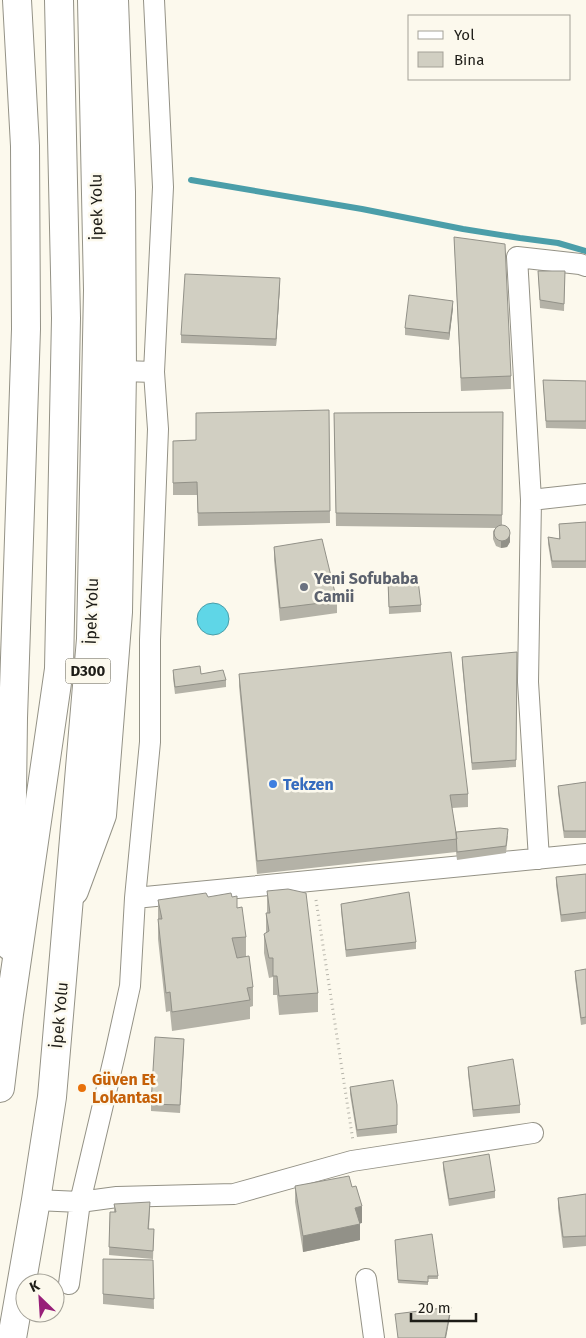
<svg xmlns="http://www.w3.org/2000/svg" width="586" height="1338" font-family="'Fira Sans',sans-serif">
<rect width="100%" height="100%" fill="#fcf9ed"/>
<path fill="#5fd6e7" stroke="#4b9ea9" d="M197 619a16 16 0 1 1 32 0a16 16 0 1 1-32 0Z"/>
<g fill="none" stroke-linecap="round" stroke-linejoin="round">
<path stroke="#4b9ea9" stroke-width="6" d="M191,180l171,29 101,20 57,9 38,5 28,8"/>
<defs>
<path id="street" d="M122,371l32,1 9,-185 -9,-187
M531,500l55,-6
M539,859l-11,-177 3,-182 -14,-243 63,7 6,2
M135,898l451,-44
M36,1200l44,2 37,-5 117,-3 118,-33 181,-28
M366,1279l8,59
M69,1284l11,-82 35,-148 15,-68 5,-88 15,-156v-102l8,-211 -4,-57"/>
<path id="secondary" d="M74,891l28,-76 16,-203 4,-241 -1,-179 -7,-192
M10,946l3,-228 13,-389 -1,-183 -8,-146"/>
<path id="highway" d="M0,1088l9,-74 50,-345 7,-351 -7,-318
M12,1338l24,-138 16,-103 39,-458 7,-349 -6,-290"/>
</defs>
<use href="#street" stroke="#949286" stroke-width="22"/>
<use href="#secondary" stroke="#949286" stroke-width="30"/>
<use href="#highway" stroke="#949286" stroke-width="30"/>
<path stroke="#b6b4aa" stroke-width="3" stroke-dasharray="1 4" stroke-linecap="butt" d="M316,900l37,241"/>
<use href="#street" stroke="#fff" stroke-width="20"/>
<use href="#secondary" stroke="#fff" stroke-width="28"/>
<use href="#highway" stroke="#fff" stroke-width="28"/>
</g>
<path fill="#b4b2a7" d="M454,237l57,139v13l-50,2z
M538,271h27l-1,40 -24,-3z
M280,285l-4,61 -95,-3v-8z
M453,308l-4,32 -44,-5v-7z
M543,380l43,1v48l-40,-1z
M329,410l1,113 -132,3 -1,-31h-24v-54l23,-1z
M503,412l-1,113 8,17 -3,5 -6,1 -5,-2 -3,-7v-8l3,-3 -160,-2 -2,-113z
M586,522v46h-34l-4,-24v-7l11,2v-15z
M274,547l63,54v12l-57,8 -6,-61z
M388,581l33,24v7l-32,2z
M517,652l-1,115 -44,3 -10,-106v-7z
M173,670l28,4 25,6v7l-51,7 -2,-16z
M239,674l229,120v13l-16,1 4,24 52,4 -2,17 -49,7 -1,-8 -199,22 -18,-188z
M586,782v56h-22l-6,-45v-7z
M586,874v45l-25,3 -5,-37v-8z
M267,891l51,102v19l-39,3 -2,-20h-4v-18l-4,1 -5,-25v-19l2,-1v-20h1z
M208,897h24l5,11 9,29v19l7,31v19l-3,1v12l-78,12 -2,-20 -4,1 -8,-73v-39z
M341,904l75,38v7l-70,8 -5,-46z
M586,969v55l-5,1 -6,-47v-7z
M184,1046l-4,67 -29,-2v-7z
M468,1067l52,38v8l-47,4 -5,-43z
M350,1087l47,18v28l-40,4 -7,-43z
M443,1162l52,29v7l-46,8 -6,-37z
M295,1186l67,37h-2v17l-57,12 -8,-50z
M586,1194v52l-23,2 -5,-40v-10z
M114,1204l36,6 -1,19h5l-1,30 -44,-4 1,-43h4z
M395,1243l43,33v3h-10v6l-30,-2z
M103,1259l50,1 1,49 -51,-5z"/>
<path fill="#929188" d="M280,278v7l-4,61v-7z
M453,301v7l-4,32v-7z
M510,535v7l-3,5 -6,1v-7z
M362,1206v17l-7,1v-16z
M360,1224v16l-57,12v-16z
M451,1307v4l-5,27h-1z"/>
<path fill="#d1cfc2" stroke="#929188" d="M454,237l51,7 6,132 -50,2z
M538,271h27l-1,33 -24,-4z
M185,274l95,4 -4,61 -95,-4z
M409,295l44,6 -4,32 -44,-5z
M543,380l43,1v40h-40z
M329,410l1,101 -132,2 -1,-31 -24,1v-42l23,-1v-27z
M503,412l-1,103 -166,-2 -2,-100z
M586,522v39h-34l-4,-24 12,2 -1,-15z
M494 533a8 8 0 1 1 16 0a8 8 0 1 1-16 0Z
M322,539l15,62 -57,7 -6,-61z
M418,580l3,25 -32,2 -1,-26z
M451,652l17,142 -18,1 7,44 -200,22 -18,-187z
M517,652l-1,108 -44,3 -10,-106z
M200,666l1,8 22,-4 3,10 -51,7 -2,-17z
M586,782v49h-22l-6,-45z
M500,828l8,1 -2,17 -49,6 -1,-20z
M586,874v38l-25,3 -5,-38z
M288,889l18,4 12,100 -39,3 -2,-20h-4v-18h-4l-5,-24 5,-3 -3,-18h4l-3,-22z
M409,892l7,50 -70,8 -5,-46z
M206,893l2,4 23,-4 1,4 5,-1v12l5,-1 4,30 -14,1 5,20 12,-2 4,31 -6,1 3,12 -78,12 -2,-20 -4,1 -8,-74h4l-4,-19z
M586,969v48l-5,1 -6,-47z
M155,1037l29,2 -4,66 -29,-1z
M513,1059l7,46 -47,5 -5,-43z
M393,1080l4,25v20l-40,5 -7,-43z
M489,1154l6,37 -46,8 -6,-37z
M349,1176l3,11 4,-1 6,20 -7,2 5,16 -57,12 -8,-50z
M586,1194v42l-23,1 -5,-39z
M150,1202l-2,27h6l-1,22 -44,-4 1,-35h6l-2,-8z
M432,1234l6,42h-10v6l-30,-2 -3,-40z
M103,1259l50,1 1,39 -51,-5z
M451,1307l-6,31h-47l-3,-24z"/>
<circle fill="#6b7280" stroke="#fcf9ed" stroke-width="2" cx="304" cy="587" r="5"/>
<circle fill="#3f7fe0" stroke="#fcf9ed" stroke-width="2" cx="273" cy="784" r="5"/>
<circle fill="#e8710a" stroke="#fcf9ed" stroke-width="2" cx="82" cy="1088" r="5"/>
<g text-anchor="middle" stroke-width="5" stroke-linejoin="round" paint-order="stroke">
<rect fill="#fcf9ed" stroke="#605e57" stroke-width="1" x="65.5" y="658.5" width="45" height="25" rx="4"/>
<g font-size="15" font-weight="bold" fill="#1d1c17">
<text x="88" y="676">D300</text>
</g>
<g font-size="16" fill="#1d1c17" stroke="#fcf9ed">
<text transform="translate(96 207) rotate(-91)" y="6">İpek Yolu</text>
<text transform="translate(91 611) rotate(-88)" y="6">İpek Yolu</text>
<text transform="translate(59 1015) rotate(-85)" y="6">İpek Yolu</text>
</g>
<g font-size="16" font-weight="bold" fill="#5b616d" stroke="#fcf9ed" text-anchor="start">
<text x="314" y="584">Yeni Sofubaba<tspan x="314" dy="18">Camii</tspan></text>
</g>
<g font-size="16" font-weight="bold" fill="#366cbe" stroke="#fcf9ed" text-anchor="start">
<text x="283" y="790">Tekzen</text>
</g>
<g font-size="16" font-weight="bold" fill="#c56008" stroke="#fcf9ed" text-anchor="start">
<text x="92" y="1085">Güven Et<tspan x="92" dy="18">Lokantası</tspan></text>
</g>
</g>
<rect x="408" y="15" width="162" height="65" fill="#fcf9ed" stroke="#a3a197"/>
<rect x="418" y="31" width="25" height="8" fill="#ffffff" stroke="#a3a197"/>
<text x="454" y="40" font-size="15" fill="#1d1c17">Yol</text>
<rect x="418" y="52" width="25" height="15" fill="#d1cfc2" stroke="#a3a197"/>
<text x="454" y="65" font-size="15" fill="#1d1c17">Bina</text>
<g transform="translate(40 1298) rotate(335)"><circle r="24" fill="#fcf9ed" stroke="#a3a197"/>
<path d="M0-4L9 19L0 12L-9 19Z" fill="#981f79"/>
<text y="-8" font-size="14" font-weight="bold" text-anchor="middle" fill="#1d1c17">K</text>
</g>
<path d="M411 1313v8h65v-8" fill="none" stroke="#1d1c17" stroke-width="2.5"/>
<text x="418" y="1313" font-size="15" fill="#1d1c17" stroke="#fcf9ed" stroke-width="4" paint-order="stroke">20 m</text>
</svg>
